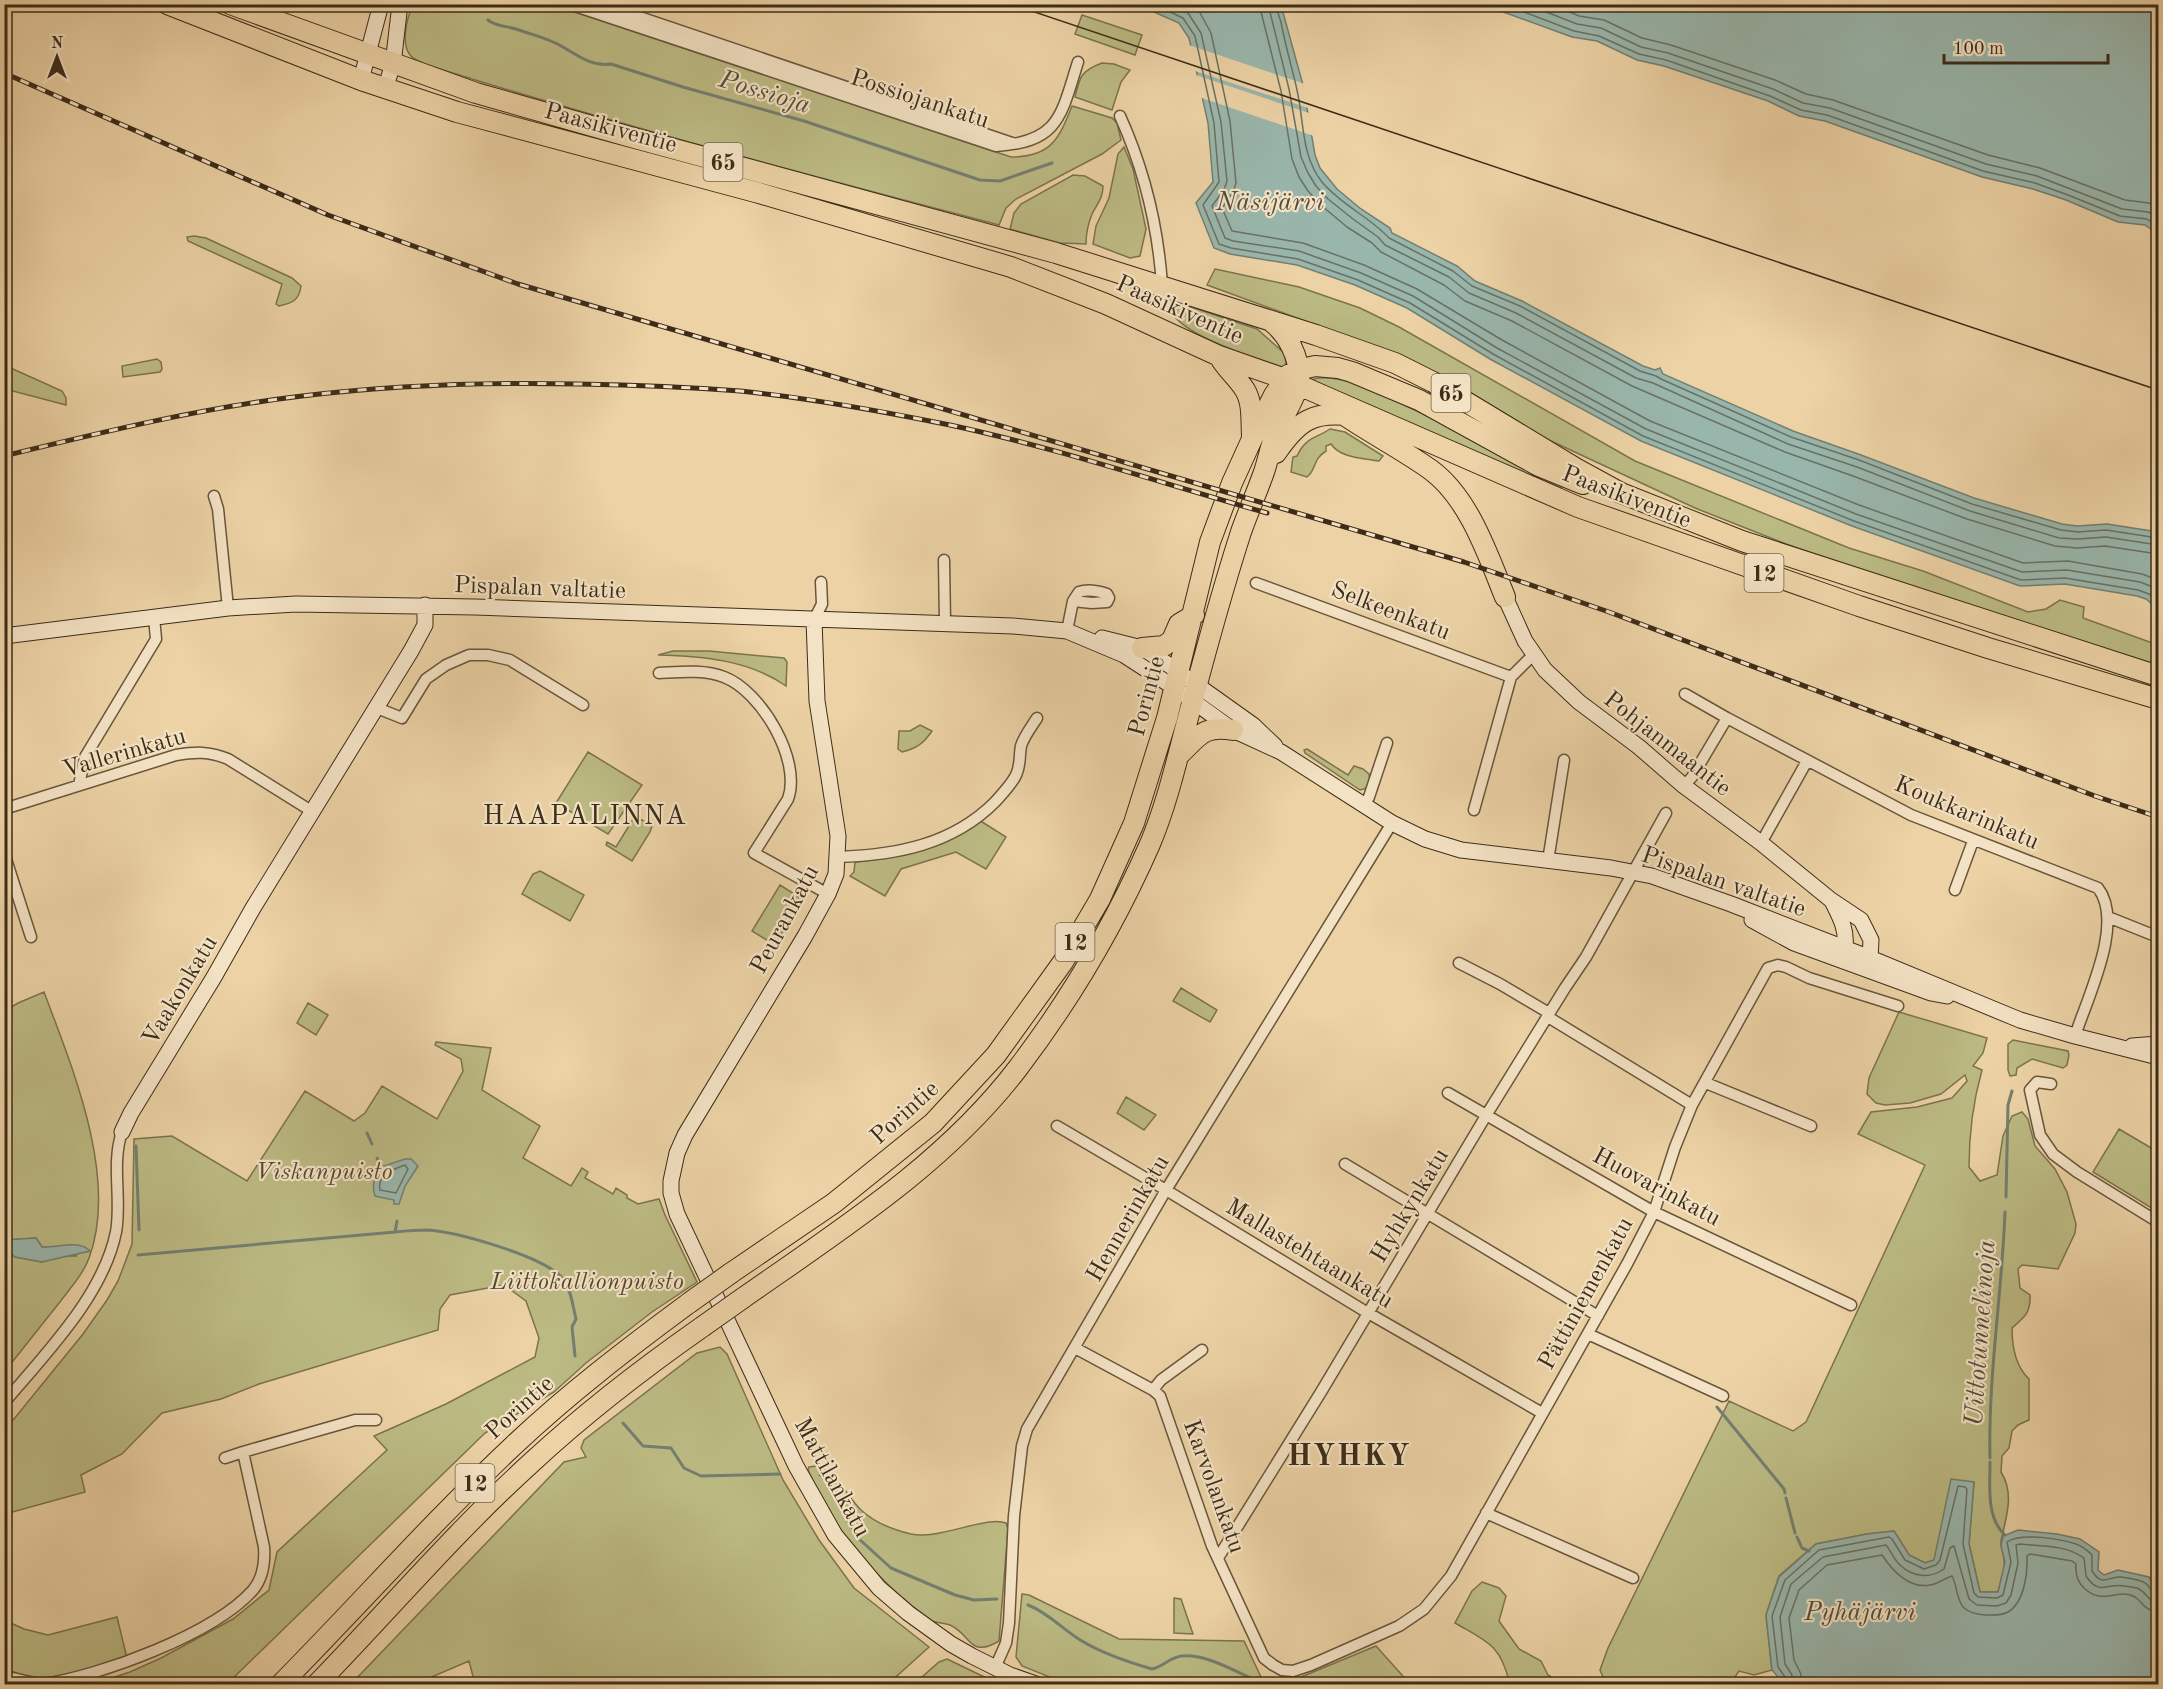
<svg xmlns="http://www.w3.org/2000/svg" width="2163" height="1689" font-family="'Old Standard TT',serif">
<rect width="100%" height="100%" fill="#ecd2a5"/>
<filter id="stains"><feTurbulence type="fractalNoise" baseFrequency=".00333" numOctaves="4"/><feColorMatrix values="0 0 0 0 .2 0 0 0 0 .09 0 0 0 0 .02 0 0 0 .5 -.17"/></filter>
<radialGradient id="worn" r=".72"><stop offset=".6" stop-color="#630" stop-opacity="0"/><stop offset="1" stop-color="#630" stop-opacity=".3"/></radialGradient>
<path fill="#bcba83" stroke="#7c734e" stroke-width="1.5" d="M413,5h141l457,152c40,0 48,-18 61,-51l40,12 5,5 4,17 -19,14 -86,45 -10,9 -7,17c-193,-51 -385,-101 -575,-161 -4,-3 -10,-4 -13,-8 -11,-11 -4,-39 2,-51z
M1082,15l60,20 -7,20 -60,-21z
M1102,63l12,1 16,6 -9,12 -9,28 -37,-13c5,-21 6,-26 27,-34z
M1124,147l9,22 13,60 -6,27 -10,2 -37,-14 3,-18 13,-28 9,-44z
M1073,175l12,1 18,10c0,12 -6,18 -11,28 -4,10 -6,20 -6,30l-26,-1 -50,-14 4,-16 7,-9z
M194,236l12,2 86,40 9,8c-2,15 -9,17 -22,20l-3,-2 6,-20 -94,-43 -1,-4z
M1215,269l84,18 61,21 39,19 236,134 214,87 74,23 105,41 18,-3 14,-9 24,7 -1,11 75,27v20l-300,-95 -72,-26 -91,-36 -146,-68 -96,-58 -52,-26 -194,-71z
M1176,302l81,27 26,23 2,3 1,11 -3,3 -4,-1c-26,-11 -86,-30 -103,-50 -3,-4 -4,-8 -4,-13z
M157,359l4,3 1,7 -2,3 -37,5 -1,-11z
M4,365l58,26 4,7v7l-61,-16z
M1318,378c38,-4 88,32 125,44l120,62 -2,4 -251,-106v-2z
M1330,429l15,3 38,24 -4,5c-16,-3 -39,-3 -48,-17l-5,2v5c-14,9 -9,18 -19,26l-16,-5 2,-15 4,-1c9,-19 18,-17 33,-27z
M673,651h36l75,7 3,4 -1,24c-37,-26 -84,-30 -128,-31z
M920,725l12,6c-9,13 -15,17 -30,21l-4,-3 1,-18h11z
M1307,749l41,26 6,-9 9,3 6,5 1,9 -3,5 -7,2 -55,-37 -1,-3z
M588,752l54,33 -34,49 -52,-31z
M635,816l17,10 -2,6 -18,29 -26,-16 1,-3 9,5z
M979,820l27,17 -20,32 -30,-17 -55,17 -16,27 -35,-20 4,-4 1,-10c28,-3 57,-6 83,-18 15,-6 28,-16 41,-24z
M540,871l44,24 -14,26 -48,-27 11,-20z
M780,885l22,14 -27,46 -23,-14z
M1181,988l36,22 -7,12 -37,-21z
M44,992c28,75 75,186 45,266 -6,17 -22,34 -33,49 -17,21 -34,43 -51,64v-119l5,1 5,4 27,5 20,-6h15l-25,-8 -10,-1 -6,-9 -31,2v-229l13,-8z
M308,1003l20,12 -12,20 -19,-12z
M1899,1012l88,26 -4,15 -10,13 9,4c-9,32 -13,64 -13,97l11,14 17,-6 6,-39 9,-20 10,-4 6,7 7,27 20,23 12,23 9,32 -1,9 -17,36 -36,-4 -4,4 2,19 10,7c1,17 -5,22 -18,33 0,19 3,38 17,51v41l-11,5 -6,6 -3,17 -7,8 -1,16c14,22 5,45 0,69 -1,6 3,12 3,19 2,11 -3,22 -6,32h-18l-11,-48 5,-62 -40,78 -9,3 -16,-8 -15,-24 -27,3 -51,10 -37,32 -13,39 6,55 -18,5 -15,-4 -9,13h-124l-6,-14 8,-22 121,-247 64,30 13,-9 119,-257 -67,-31 13,-22 46,-5 35,-9 15,-17 -2,-6 -24,19 -31,9 -25,2 -9,-2 -9,-9 2,-16z
M2013,1040l55,11 1,4 -2,10 -4,3 -31,-9 -15,9 -1,7 -6,1 -2,-6v-26z
M436,1042l55,6 -9,42 58,36 -17,32 48,28 11,-18 6,4 -3,6 28,16 3,-6 11,7v3l11,6 21,-5 6,16 32,67 -45,30 -66,51 -32,29 -69,41 -258,251h-133l36,-12 31,-14 72,-39 36,-29 8,-38 110,-102 -13,-14 72,-32 89,-47 4,-19 -13,-37 -22,-16 -54,10 -10,14 -2,21 -179,54 -38,15 -59,14 -40,41 -41,21 4,17 -80,22v-84l78,-96 24,-34 11,-19 14,-37 2,-105 38,-3 75,45 58,-90 49,30 11,-8 17,-27 55,33 26,-48 -2,-12 -26,-14z
M1126,1097l30,18 -12,15 -27,-17z
M2119,1129l39,23v60l-65,-40z
M720,1347l7,7 56,126 36,60 35,48 75,59 -41,37h-413l-6,-23 -54,23h-64l213,-222 22,-5 -5,-9 3,-8 113,-87z
M816,1466c21,6 31,30 45,44 13,12 33,20 50,24 29,6 76,-19 95,-11l2,6 -9,112c-30,18 -28,-7 -49,-16 -6,-2 -13,-2 -18,-4 -8,-4 -15,-12 -22,-17 -32,-26 -67,-65 -87,-101 -5,-10 -10,-22 -15,-33l1,-3z
M1482,1582l17,6 7,8 -7,25 20,28 22,12 7,14 15,9h-55l1,-3c-9,-37 -23,-40 -54,-58l17,-32z
M1022,1594l7,1 90,44 125,2 17,36 1,7h-195l-45,-18 -6,-9z
M1174,1598l7,1 12,35 -19,-1z
M117,1617l10,41 -77,21 -22,-2 -23,-8 -1,-49 20,9 24,6z
M1376,1646l34,38h-126z
M947,1659l52,25h-85l25,-22z"/>
<path fill="#99b6ac" stroke="#747f71" stroke-width="1.5" d="M1144,5h137l22,80 12,70 5,13 17,21 24,20 29,19 2,5 65,33 18,15 47,20 121,65 12,4 5,-2 3,6 130,57 68,24 113,43 88,26 15,2 30,-2 51,8v77l-12,-10 -9,-3 -72,-12 -45,2 -168,-60 -211,-85 -151,-82 -83,-51 -52,-23 -58,-20 -67,-11 -16,-6 -18,-45 17,-21 -5,-59 -19,-85 -10,-15 -27,-12z
M1484,5h674v229l-13,-9 -27,-3 -52,-22 -33,-11 -51,-12 -157,-56 -26,-5 -31,-15 -104,-35 -27,-6 -40,-19 -25,-4z
M405,1159h6l7,7 -13,20 -6,18h-5v-4l-19,-4c-4,-12 0,-18 6,-29z
M36,1238l6,9c15,1 36,-8 48,4l-48,11 -27,-5 -5,-4 -5,-1v-12z
M1951,1479l23,3 -5,62 11,48h18l7,-30 -4,-16 2,-10 15,-6 39,4 23,5 19,13 -1,18 6,5 14,-5 31,7 9,19v88h-383l4,-6 -7,-8 -6,-55 13,-38 37,-33 51,-10 27,-3 15,24 16,8 9,-3z"/>
<path fill="#ecd2a5" d="M1186,44l119,40 3,24 -116,-38z
M1193,74l116,39 5,23 -115,-39z"/>
<g fill="none" stroke-linecap="round" stroke-linejoin="round">
<path stroke="#6a7162" stroke-width="1.5" d="M1153,4l30,14 12,18 19,87 5,59 -16,23 16,39 12,4 67,11 60,21 52,23 83,51 150,82 211,85 167,59 44,-2 73,12 11,4 9,8
M1171,4l17,9 13,20 20,89 6,59 -3,9 -12,16 13,32 8,3 66,10 62,22 52,23 84,52 149,81 210,85 166,58 45,-2 73,12 13,5 5,5
M1192,4l7,7 12,22 19,88 6,62 -3,9 -11,16 10,23 71,12 61,22 53,24 85,51 148,81 209,84 164,58 45,-2 74,13 16,6
M1259,4l22,87 11,68 7,18 9,14 14,15 25,21 25,16 9,9 63,33 21,16 47,20 120,65 153,66 68,24 114,43 88,27 22,2 28,-2 53,8
M1268,4l21,85 12,68 7,16 8,13 12,13 25,20 25,18 7,8 64,32 20,16 47,20 120,65 17,5 135,61 69,23 113,44 89,27 19,1 28,-2 52,8
M1276,4c1,7 3,12 5,18 4,23 11,45 16,68 7,30 4,66 25,92 19,23 48,35 67,56l64,33 19,15 48,20 120,65 16,5 5,3 130,58 68,23 113,44 89,26 17,2 28,-2 52,8
M1503,4l71,27 25,5 40,18 27,6 104,36 31,14 26,5 156,56 52,12 33,12 52,21 27,3 11,8
M1526,4l51,20 24,4 40,19 27,6 105,36 30,14 27,5 156,56 51,12 85,33 26,3 10,5
M1551,4l28,12 25,4 38,18 29,7 104,35 31,14 27,6 155,55 52,13 85,32 24,3 9,4
M405,1165l3,4 -12,24 -16,-3c-3,-16 12,-20 25,-25z
M1782,1684l3,-7 -7,-10 -6,-51 13,-36 34,-30 70,-13 3,2 13,21 19,9 12,-4 4,-5 18,-74 7,1 2,2 -4,55 11,49 4,4 19,1 6,-3 8,-33 -4,-20c14,-10 53,-3 69,2 6,2 12,7 16,11v16c11,17 15,5 29,6 6,1 18,2 24,6 6,3 5,10 13,11
M1790,1684l2,-9 -7,-11 -5,-47 11,-33 32,-27 63,-12c5,6 8,15 14,20 12,12 30,14 44,4l6,-21 4,-2 15,53 8,6 20,1 9,-3 5,-8 7,-32 -2,-18 4,-1c22,2 46,1 64,14l2,18c14,21 21,6 39,10 4,1 10,1 14,3 8,4 8,12 19,13
M1800,1684l1,-10 -7,-14 -5,-42 10,-28 28,-25 55,-10c10,15 27,34 48,30 8,-1 15,-7 22,-9 5,9 4,22 11,31 6,6 13,7 22,8 8,0 16,1 23,-3 16,-9 20,-39 19,-56l3,-2 42,7 4,3c-1,10 1,18 9,25 19,17 33,-2 50,8 10,7 8,13 23,14"/>
<path stroke="#747f71" stroke-width="3" d="M488,20c8,7 21,6 31,10 14,5 31,9 44,17 15,9 30,20 48,17l72,23 121,34 176,59 20,1 52,-18
M367,1133l5,11
M136,1146l3,84
M377,1158l4,9
M2006,1197l2,-92 4,-14
M395,1232l2,-11
M138,1255l257,-23c10,-1 22,-2 32,-2 31,2 106,24 130,43 14,11 15,30 19,46l-4,8 3,29
M1717,1407l67,82 1,4
M623,1423l20,23 28,2 13,20 17,8 79,-2
M1990,1458c-2,-82 12,-164 15,-246
M1990,1462c0,24 -4,56 15,73
M820,1475l8,5 6,8 10,26 14,24 33,30 64,27 19,5 23,-1
M1786,1498l9,35
M1797,1537l5,11 7,3
M1028,1605c21,8 35,25 54,36 21,13 46,21 70,28 11,-2 18,-12 30,-13 25,-2 52,15 73,24"/>
<defs>
<path id="street" d="M569,4l427,142c64,-4 65,-31 82,-84
M601,4l411,139
M1120,116c24,53 38,111 42,169
M214,496l4,13 10,99
M944,560l1,63
M1256,583l255,94 -37,133
M814,620l8,-16 -1,-22
M1067,631l6,-30 6,-9c9,-3 19,-1 28,2l2,4 -2,4 -15,1 -19,-2
M659,673c20,-1 45,-4 65,4 37,14 78,83 64,122l-34,54 74,41
M1511,677l23,-23
M1685,694l42,24 184,97 187,73c27,35 -11,110 -23,148
M377,708l25,10 24,-39 20,-14 23,-10h19l22,5 73,45
M79,785l6,-28 71,-118 -2,-22
M1684,786l8,-9 35,-59
M1364,805l5,-8 18,-54
M4,809l172,-54c19,-3 33,-4 52,4l85,53
M1761,843l46,-82
M4,853l27,84
M838,857c58,-2 114,-12 157,-55 7,-8 15,-16 20,-25 6,-10 4,-21 6,-31 3,-10 11,-20 16,-28
M1548,861l16,-101
M1955,890l18,-49
M2108,917l50,20
M1459,963l41,21 49,29
M1548,1017l144,88
M1706,1083l105,43
M2051,1084l-14,-2 -7,8 10,45 13,19 24,18 81,50
M1448,1093l206,119 197,93
M1057,1126l109,64 197,120 179,103
M1345,1164l253,152
M1588,1334l135,62
M1075,1348l78,42 7,6 52,150 52,112 9,7 9,5 11,1 18,-6 88,-39 25,-17 27,-33 176,-312 27,-52 21,-65 17,-42 76,-137 10,-3 8,2 23,11 89,28
M1153,1390l8,-10 41,-30
M4,1403c41,-49 99,-107 112,-171 6,-33 -5,-68 6,-100
M225,1458l18,-6
M1486,1513l147,65
M1218,1558l103,-166 166,-278 78,-126 21,-31 80,-144
M995,1668l11,-25 3,-20 5,-107 8,-70 5,-17 139,-239 226,-367
M4,1676l35,8
M43,1684c57,-8 171,-50 210,-94 10,-12 12,-28 11,-43l-21,-95 112,-32h21"/>
<path id="secondary" d="M361,80l20,-76
M385,89l8,-25 7,-60
M1505,597l20,44 20,29 34,32 60,45 45,39 77,57 70,57 30,20 10,20 -1,18
M814,620l3,81 21,135 -2,38 -8,20 -23,42 -120,199 -8,18 -6,28v12l6,21 119,252 39,69 44,53 29,25 43,31 21,12 38,19 26,9
M4,636l224,-28 68,-4 179,3 538,19 54,5 57,24 51,33 58,42 48,22 111,71 33,16 36,11 150,18 41,8 79,28 139,54 150,62 55,16 83,21
M1102,638l40,10 24,15 87,62 22,21
M1833,903c8,16 14,27 12,45
M1752,920l42,23 137,50 16,3
M2132,1046l26,-2
M122,1132l9,-19 83,-136 39,-69 158,-257 14,-26v-20"/>
<path id="highway" d="M167,4l194,76 96,32 302,81 252,74 95,37 113,52 66,23 293,128 281,99 129,42 170,51
M230,4l246,89 158,45 422,115 260,82 79,28 38,19 144,87 44,24 121,48 416,135
M1219,356c7,13 18,21 26,34 8,13 6,31 7,46
M1344,415c28,19 59,35 87,55 38,28 57,85 74,127
M1276,453c22,-32 37,-43 77,-37
M1142,648l22,-2 8,-6 7,-16 15,-9
M1179,755c20,-19 24,-30 54,-25
M731,1273l103,-70 99,-80 63,-68 67,-93 37,-63 34,-76 33,-105 43,-176 22,-59 20,-44 22,-44 14,-20 10,-5 17,-4 23,2 14,4 67,28 120,66 44,18
M743,1298c97,-68 202,-134 275,-230 54,-71 96,-142 132,-224 19,-45 29,-94 42,-141 15,-57 31,-115 49,-171 7,-20 16,-40 23,-60 4,-12 6,-23 10,-34 6,-18 24,-42 25,-60 0,-22 -11,-43 -27,-56
M281,1684c78,-79 151,-162 232,-238 55,-52 115,-98 176,-143
M317,1684c71,-73 138,-152 214,-221 54,-50 111,-94 171,-136"/>
</defs>
<use href="#street" stroke="#68563c" stroke-width="13"/>
<use href="#secondary" stroke="#3c2c19" stroke-width="17"/>
<use href="#highway" stroke="#3c2c19" stroke-width="22"/>
<use href="#street" stroke="#f3e2c4" stroke-width="10"/>
<use href="#secondary" stroke="#f3e2c4" stroke-width="15"/>
<use href="#highway" stroke="#ecd2a5" stroke-width="20"/>
<path stroke="#3c2c19" stroke-width="1.5" d="M1011,4l1147,386"/>
<defs>
<path id="rail" d="M4,73l324,142 190,69 946,278 145,50 486,184 63,21
M4,456c99,-24 197,-48 298,-60 92,-11 184,-14 276,-12 54,1 108,3 162,7 70,7 141,20 210,34 107,23 211,58 317,88"/>
</defs>
<use href="#rail" stroke="#3c2c19" stroke-width="5"/>
<use href="#rail" stroke="#f3e2c4" stroke-width="3" stroke-dasharray="9" stroke-linecap="butt"/>
<defs>
<path id="highway-bridge" d="M689,1303l42,-30
M702,1327l41,-29"/>
</defs>
<use href="#highway-bridge" stroke="#3c2c19" stroke-width="22" stroke-linecap="butt"/>
<use href="#highway-bridge" stroke="#ecd2a5" stroke-width="20"/>
</g>
<g text-anchor="middle" stroke-width="4.5" stroke-linejoin="round" paint-order="stroke">
<g fill="#f3e2c4" stroke="#73634c" stroke-width="1.5">
<rect x="703.5" y="143" width="39" height="38" rx="4.5"/>
<rect x="1431.5" y="374" width="39" height="38" rx="4.5"/>
<rect x="1744.5" y="554" width="39" height="38" rx="4.5"/>
<rect x="1055.5" y="923" width="39" height="38" rx="4.5"/>
<rect x="455.5" y="1464" width="39" height="38" rx="4.5"/>
</g>
<g font-size="22" font-weight="bold" fill="#3c2c19">
<text x="723" y="170">65</text>
<text x="1451" y="401">65</text>
<text x="1764" y="581">12</text>
<text x="1075" y="950">12</text>
<text x="475" y="1491">12</text>
</g>
<g font-size="24" fill="#3c2c19" stroke="#f3e2c4">
<text transform="translate(920 98) rotate(18)" y="8">Possiojankatu</text>
<text transform="translate(611 127) rotate(15)" y="8">Paasikiventie</text>
<text transform="translate(1180 309) rotate(24)" y="8">Paasikiventie</text>
<text transform="translate(1627 496) rotate(21)" y="8">Paasikiventie</text>
<text transform="translate(540 587) rotate(2)" y="8">Pispalan valtatie</text>
<text transform="translate(1391 610) rotate(21)" y="8">Selkeenkatu</text>
<text transform="translate(1146 696) rotate(-75)" y="8">Porintie</text>
<text transform="translate(1668 743) rotate(38)" y="8">Pohjanmaantie</text>
<text transform="translate(124 752) rotate(-16)" y="8">Vallerinkatu</text>
<text transform="translate(1967 812) rotate(23)" y="8">Koukkarinkatu</text>
<text transform="translate(1724 881) rotate(19)" y="8">Pispalan valtatie</text>
<text transform="translate(784 919) rotate(-62)" y="8">Peurankatu</text>
<text transform="translate(179 990) rotate(-59)" y="8">Vaakonkatu</text>
<text transform="translate(904 1112) rotate(-42)" y="8">Porintie</text>
<text transform="translate(1657 1186) rotate(28)" y="8">Huovarinkatu</text>
<text transform="translate(1409 1205) rotate(-59)" y="8">Hyhkynkatu</text>
<text transform="translate(1127 1218) rotate(-60)" y="8">Hennerinkatu</text>
<text transform="translate(1310 1253) rotate(31)" y="8">Mallastehtaankatu</text>
<text transform="translate(1585 1293) rotate(-61)" y="8">Pättiniemenkatu</text>
<text transform="translate(519 1407) rotate(-42)" y="8">Porintie</text>
<text transform="translate(833 1477) rotate(61)" y="8">Mattilankatu</text>
<text transform="translate(1215 1486) rotate(70)" y="8">Karvolankatu</text>
</g>
<g font-size="24" font-style="italic" fill="#56482e" stroke="#f3e2c4">
<text x="324" y="1179">Viskanpuisto</text>
<text x="587" y="1289">Liittokallionpuisto</text>
</g>
<g font-size="26" font-style="italic" fill="#534e3e" stroke="#f3e2c4">
<text transform="translate(765 91) rotate(17)" y="9">Possioja</text>
<text x="1270" y="210">Näsijärvi</text>
<text transform="translate(1979 1333) rotate(-86)" y="9">Uittotunnelinoja</text>
<text x="1860" y="1620">Pyhäjärvi</text>
</g>
<g font-size="27" letter-spacing="1.5" fill="#3c2c19" stroke="#f3e2c4">
<text x="585" y="824">HAAPALINNA</text>
</g>
<g font-size="30" font-weight="bold" letter-spacing="1.5" fill="#3c2c19" stroke="#f3e2c4">
<text x="1349" y="1465">HYHKY</text>
</g>
</g>
<rect width="2163" height="1689" fill="none" stroke="#ecd2a5" stroke-width="24"/>
<rect x="6" y="6" width="2151" height="1677" fill="none" stroke="#3c2c19" stroke-width="3"/>
<rect x="12" y="12" width="2139" height="1665" fill="none" stroke="#3c2c19" stroke-width="1.5"/>
<g transform="translate(57 57)" stroke="#f3e2c4" stroke-width="4.5" paint-order="stroke">
<path d="M0-4.5L10 22L0 15L-10 22Z" fill="#3c2c19"/>
<text y="-9" font-size="16" font-weight="bold" text-anchor="middle" fill="#3c2c19">N</text>
</g>
<path d="M1944 54v9h164v-9" fill="none" stroke="#3c2c19" stroke-width="3"/>
<text x="1953" y="54" font-size="18" fill="#3c2c19" stroke="#f3e2c4" stroke-width="4.5" paint-order="stroke">100 m</text>
<rect width="100%" height="100%" filter="url(#stains)"/>
<rect width="100%" height="100%" fill="url(#worn)"/>
</svg>
